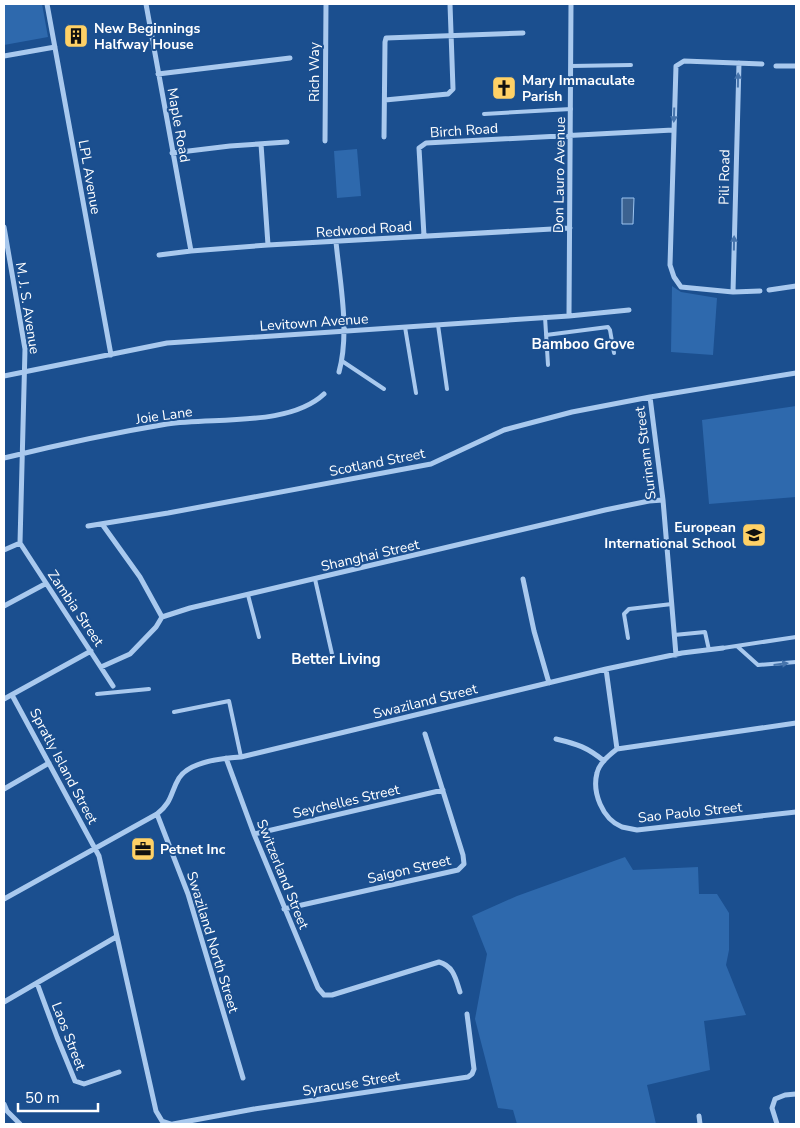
<svg xmlns="http://www.w3.org/2000/svg" width="800" height="1128" font-family="'Nunito Sans',sans-serif">
<rect width="100%" height="100%" fill="#1b4f8f"/>
<path fill="#2e69ad" d="M4,4h38l6,33 -44,8z
M357,149l4,47 -24,2 -3,-47z
M672,286l9,6 36,6 -4,57 -42,-3z
M796,406v91l-87,7 -7,-84z
M625,857l8,13 65,-3 1,27h18l12,19v37l-3,15 20,50 -42,6 6,49 -63,15 9,39h-139l-4,-14 -15,-2 -23,-89 12,-65 -15,-38 45,-20z"/>
<path fill="#3c6290" stroke="#9cc4f0" d="M622,198h12l-1,26h-11z"/>
<g fill="none" stroke-linecap="round" stroke-linejoin="round">
<path stroke="#a9c9ee" stroke-width="4" d="M571,66l60,-1
M484,114l87,-5
M545,317l3,48
M438,325l9,64
M405,327l11,66
M546,335l62,-8 2,3 4,23
M342,361l42,28
M315,579l17,75
M248,595l11,42
M674,635l31,-3 4,18
M628,638l-4,-24 5,-5 43,-5
M738,647l20,18 38,-3
M723,648l73,-11
M97,694l52,-5
M174,712l55,-11 12,56"/>
<path stroke="#a9c9ee" stroke-width="5" d="M47,4l64,351
M146,4l45,247
M4,56l51,-9
M776,66h20
M158,74l132,-16
M385,100l63,-6 5,-5 -3,-85
M384,137l1,-95 1,-4 137,-5
M325,141l1,-137
M261,144l7,101
M172,153l58,-7 57,-4
M4,227l21,122 -5,194
M424,236l-5,-88 7,-5 247,-13
M336,242c4,41 14,90 3,130
M159,255l32,-4 77,-6 302,-17
M769,290l27,-4
M760,291l-27,1 -52,-5 -7,-10 -4,-12 6,-199 8,-5 78,3
M733,292l6,-229
M569,316l2,-312
M4,376l163,-33 402,-27 60,-6
M650,397l13,103 13,155
M4,458c53,-13 109,-25 163,-34 47,-7 122,3 157,-30
M102,524l38,53 22,40
M88,526l80,-13 263,-49 73,-34 68,-18 78,-15 146,-24
M20,543l93,143
M4,550l16,-7
M523,579l11,52 15,52
M4,606l41,-22
M101,667l29,-13 26,-27 6,-10 28,-9 415,-98 44,-9 14,-1
M606,669l11,80
M12,695l87,161 57,255 6,10 9,3
M4,699l87,-48
M796,723l-179,26c-8,6 -18,14 -20,24 -5,19 5,46 25,54 5,1 10,2 15,3l159,-18
M556,739c21,5 31,8 48,22
M226,758l28,76 64,154 6,7h8l107,-33c15,4 17,18 21,30
M4,789l45,-26
M157,814l31,80 55,184
M254,834l189,-44
M4,899l153,-85c16,-13 13,-21 22,-36 11,-17 45,-20 62,-21l365,-88 76,-16 41,-5
M284,909l174,-39 6,-6 -1,-9 -38,-121
M37,983l20,54 18,44 9,3 35,-12
M4,1002l112,-65
M4,1104l3,7 13,13
M699,1116l1,8
M173,1124l81,-15 214,-32 4,-3 2,-5 -7,-55
M777,1124l-5,-16 3,-9 10,-4 11,-1"/>
</g>
<defs><path id="oneway-solid" d="M-6-.8H1V-3.2L6.5 0L1 3.2V.8H-6Z" transform="scale(1.25)"/></defs>
<g fill="#4674ac">
<use href="#oneway-solid" transform="translate(738 80) rotate(-89)"/>
<use href="#oneway-solid" transform="translate(674 115) rotate(92)"/>
<use href="#oneway-solid" transform="translate(734 243) rotate(-89)"/>
<use href="#oneway-solid" transform="translate(781 664) rotate(-7)"/>
</g>
<defs>
<symbol id="building-square" viewBox="-11 -11 22 22"><rect x="-9" y="-9" width="18" height="18" rx="4" fill="#ffd166" stroke="#1b4f8f"/><path d="M-4-6H4V6H1V3H-1V6H-4ZM-2.5-4.3h1.7v1.8h-1.7ZM.8-4.3h1.7v1.8H.8ZM-2.5-1h1.7V.8h-1.7ZM.8-1h1.7V.8H.8Z" fill="#111"/></symbol>
<symbol id="church-square" viewBox="-11 -11 22 22"><rect x="-9" y="-9" width="18" height="18" rx="4" fill="#ffd166" stroke="#1b4f8f"/><path d="M-1.2-6h2.4v3.5h3.3v2.4h-3.3V6h-2.4V-.1h-3.3v-2.4h3.3Z" fill="#111"/></symbol>
<symbol id="school-square" viewBox="-11 -11 22 22"><rect x="-9" y="-9" width="18" height="18" rx="4" fill="#ffd166" stroke="#1b4f8f"/><path d="M0-5L7-2L0 1L-7-2ZM-4 1L0 2.5L4 1V4Q0 6-4 4Z" fill="#111"/></symbol>
<symbol id="office-square" viewBox="-11 -11 22 22"><rect x="-9" y="-9" width="18" height="18" rx="4" fill="#ffd166" stroke="#1b4f8f"/><path d="M-6-3h4V-5.5h4V-3h4V5H-6ZM-1-4.5V-3h2v-1.5ZM-6 0V1H6V0Z" fill="#111"/></symbol>
</defs>
<g fill-rule="evenodd">
<use href="#building-square" x="62" y="22" width="28" height="28"/>
<use href="#church-square" x="490" y="74" width="28" height="28"/>
<use href="#school-square" x="740" y="521" width="28" height="28"/>
<use href="#office-square" x="129" y="835" width="28" height="28"/>
</g>
<g text-anchor="middle" stroke-width="4" stroke-linejoin="round" paint-order="stroke">
<g font-size="14" font-weight="bold" fill="#fff" stroke="#1b4f8f" text-anchor="start">
<text x="94" y="33">New Beginnings<tspan x="94" dy="16">Halfway House</tspan></text>
<text x="522" y="85">Mary Immaculate<tspan x="522" dy="16">Parish</tspan></text>
<text x="736" y="532" text-anchor="end">European<tspan x="736" dy="16">International School</tspan></text>
<text x="160" y="854">Petnet Inc</text>
</g>
<g font-size="14" fill="#fff" stroke="#1b4f8f">
<text transform="translate(314 72) rotate(-90)" y="5">Rich Way</text>
<text transform="translate(179 125) rotate(80)" y="5">Maple Road</text>
<text transform="translate(464 130) rotate(-4)" y="5">Birch Road</text>
<text transform="translate(559 175) rotate(-89)" y="5">Don Lauro Avenue</text>
<text transform="translate(90 177) rotate(80)" y="5">LPL Avenue</text>
<text transform="translate(724 177) rotate(-89)" y="5">Pili Road</text>
<text transform="translate(364 229) rotate(-4)" y="5">Redwood Road</text>
<text transform="translate(28 308) rotate(81)" y="5">M. J. S. Avenue</text>
<text transform="translate(314 322) rotate(-4)" y="5">Levitown Avenue</text>
<text transform="translate(164 415) rotate(-8)" y="5">Joie Lane</text>
<text transform="translate(645 453) rotate(-97)" y="5">Surinam Street</text>
<text transform="translate(377 462) rotate(-11)" y="5">Scotland Street</text>
<text transform="translate(370 555) rotate(-13)" y="5">Shanghai Street</text>
<text transform="translate(76 608) rotate(56)" y="5">Zambia Street</text>
<text transform="translate(425 701) rotate(-14)" y="5">Swaziland Street</text>
<text transform="translate(64 766) rotate(62)" y="5">Spratly Island Street</text>
<text transform="translate(346 801) rotate(-13)" y="5">Seychelles Street</text>
<text transform="translate(690 812) rotate(-6)" y="5">Sao Paolo Street</text>
<text transform="translate(409 869) rotate(-13)" y="5">Saigon Street</text>
<text transform="translate(283 874) rotate(68)" y="5">Switzerland Street</text>
<text transform="translate(213 942) rotate(73)" y="5">Swaziland North Street</text>
<text transform="translate(69 1036) rotate(69)" y="5">Laos Street</text>
<text transform="translate(351 1083) rotate(-9)" y="5">Syracuse Street</text>
</g>
<g font-size="15" font-weight="bold" fill="#fff" stroke="#1b4f8f">
<text x="583" y="349">Bamboo Grove</text>
<text x="336" y="664">Better Living</text>
</g>
</g>
<rect width="800" height="1128" fill="none" stroke="#ffffff" stroke-width="10"/>
<path d="M18 1103v8h80v-8" fill="none" stroke="#ffffff" stroke-width="2.5"/>
<text x="25" y="1103" font-size="15" fill="#ffffff" stroke="#1b4f8f" stroke-width="4" paint-order="stroke">50 m</text>
</svg>
